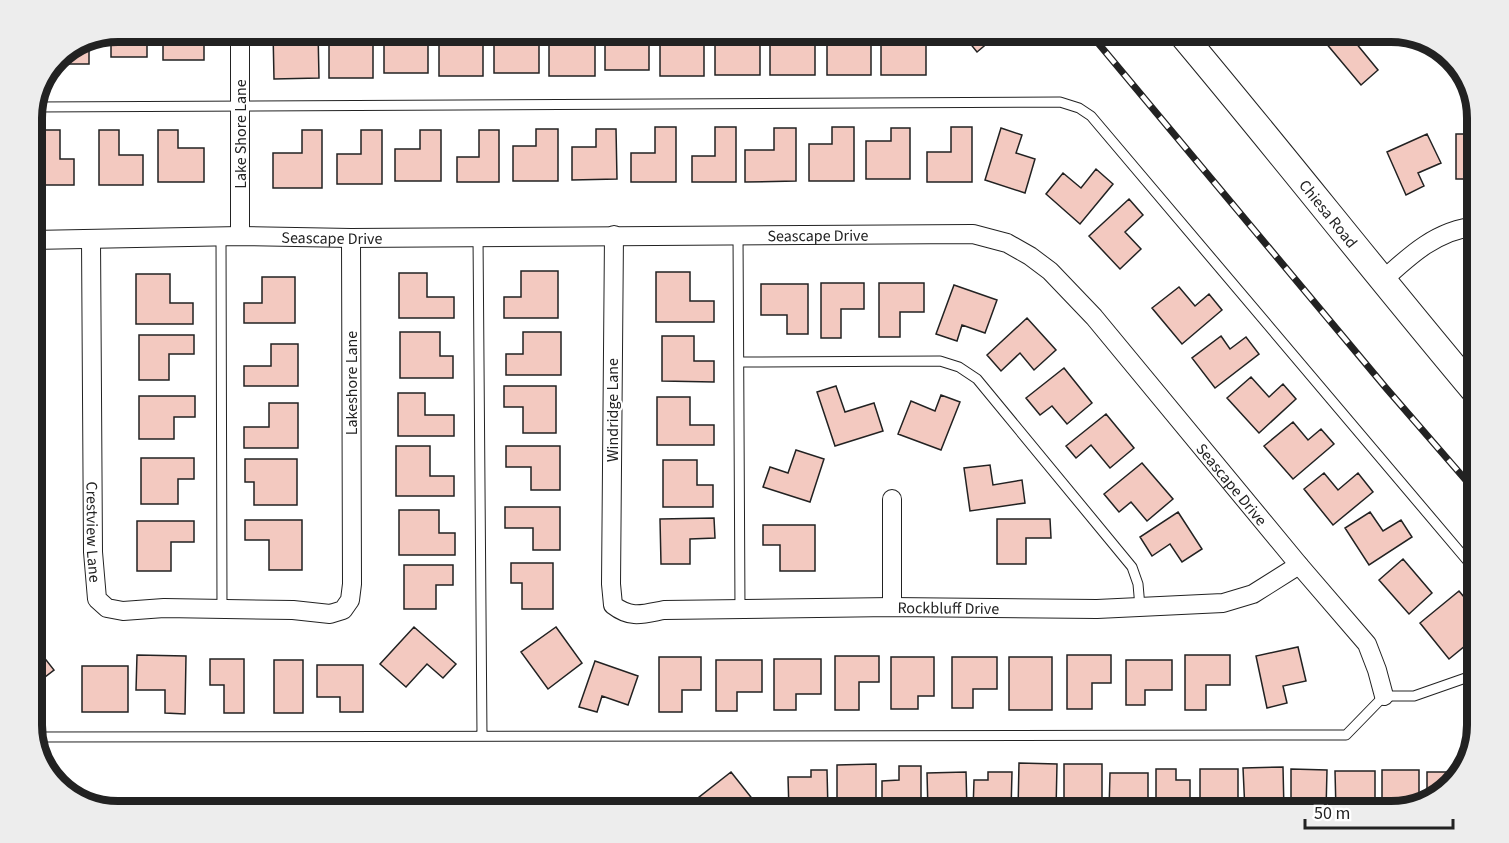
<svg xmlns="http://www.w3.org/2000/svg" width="1509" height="843" font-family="'Source Sans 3',sans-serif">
<rect width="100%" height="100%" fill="#fff"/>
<path fill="#f3c9c0" stroke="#222" stroke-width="1.5" d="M118,31h29v26h-36v-16h-10v-3z
M163,31h41v29h-41z
M273,31h45l1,47 -45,1z
M329,31h44v47h-44z
M384,31h44v42h-44z
M439,31h44v45h-44z
M494,31h45v42h-45z
M549,31h46v45h-46z
M605,31h44v39h-44z
M660,31h44v45h-44z
M715,31h45v44h-45z
M770,31h45v44h-45z
M827,31h44v44h-44z
M881,31h45v44h-45z
M960,31h42l-25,21z
M1337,31h9l32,39 -17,15 -36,-43z
M89,44v20h-35l3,-7z
M655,127h21v55h-45v-29h24z
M715,127h21v55h-44v-26h23z
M832,127h22v54h-45v-37h23z
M951,127h21v55h-45v-30h24z
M774,128h22v53l-51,1v-32h29z
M891,128h19v51h-44v-38h25z
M1001,128l21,7 -6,18 19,6 -10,34 -40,-13z
M536,129h22v52h-45v-35h23z
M596,129h20l1,50 -45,1v-33h24z
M40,130h20v29h14v26h-34z
M99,130h20v25h24v30h-44z
M158,130h20v18h26v34h-46z
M302,130h20v58h-49v-35h29z
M361,130h21v54h-45v-30h24z
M420,130h21v51h-46v-32h25z
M479,130h20v52h-42v-25h22z
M1427,134l14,29 -23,10 6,13 -18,9 -19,-43z
M1456,134h21v45h-21z
M1096,169l17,15 -33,40 -34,-30 17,-21 18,15z
M1129,199l14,16 -18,17 16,17 -21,20 -31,-33z
M521,271h37v47h-54v-21h17z
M656,272h34v29h24v21h-58z
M399,273h28v24h27v21h-55z
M136,274h34v29h23v21h-57z
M32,276h2v43h-2z
M262,277h33v46h-51v-20h18z
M821,283h43v26h-23v29h-20z
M879,283h45v29h-24v25h-21z
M761,284h47v50h-21v-19h-26z
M954,285l43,15 -12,33 -23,-8 -5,16 -21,-7z
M1179,287l16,19 14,-12 13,16 -40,34 -30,-36z
M1027,318l29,32 -22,20 -14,-17 -19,18 -14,-16z
M32,330h3v47h-3z
M400,332h40v24h13v22h-53z
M523,332h38v43h-55v-21h17z
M139,335h55v19h-25v26h-30z
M662,336h32v25h20v21l-52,-1z
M1221,336l9,13 16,-12 13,17 -44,34 -23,-30z
M271,344h27v42h-54v-20h27z
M1064,368l28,35 -25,21 -15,-18 -12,9 -14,-17z
M1251,377l18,20 14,-13 13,15 -37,34 -32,-35z
M504,386h52v47h-33v-26h-19z
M836,386l9,26 29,-9 9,28 -48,15 -18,-54z
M32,389h3v44h-3z
M398,393h27v22h29v21h-56z
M941,395l19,7 -19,48 -43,-16 13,-33 24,10z
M139,396h56v21h-21v22h-35z
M657,397h33v28h24v20h-57z
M269,403h29v45h-54v-21h25z
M1106,414l28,34 -24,20 -19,-23 -15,13 -10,-12z
M1293,422l15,18 13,-11 13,15 -41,35 -29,-33z
M396,446h34v30h24v20h-58z
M506,446h54v44h-29v-23h-25z
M32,447h7v46h-7z
M796,450l28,9 -14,43 -47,-15 7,-20 18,6z
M141,458h53v21h-16v25h-37z
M245,459h52v46h-43v-23h-9z
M663,460h34v25h16v22h-50z
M1142,463l31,36 -26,22 -16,-19 -12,10 -15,-18z
M990,465l3,20 29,-5 3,23 -55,8 -6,-43z
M1324,473l14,17 20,-17 15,19 -40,33 -29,-36z
M505,507h55v43h-27v-22h-28z
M399,510h40v23h16v22h-56z
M32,512h8v45h-8z
M1178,512l24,37 -20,13 -12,-18 -18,12 -12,-19z
M1370,512l13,19 18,-11 11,17 -43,28 -24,-37z
M714,518l1,20 -25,1v25h-29l-1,-45z
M997,519h53l1,19h-25v26h-29z
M245,520h57v50h-33v-30h-24z
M137,521h57v21h-23v29h-34z
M763,525h52v46h-35v-26h-17z
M1403,559l29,34 -23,21 -30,-34z
M511,563h42v46h-31v-26h-11z
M404,565h49v20h-17v24h-32z
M32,569h5v45h-5z
M1459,591l15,18 -10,8 13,19 -28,23 -29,-36z
M414,627l42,37 -13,14 -16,-14 -21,23 -26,-23z
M556,627l26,36 -34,26 -27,-37z
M32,642l22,28 -22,17z
M1298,647l8,34 -23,5 4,17 -20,5 -11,-52z
M137,655l49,1 -1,58 -20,-1v-23h-29z
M1067,655h44v28h-19v26h-25z
M1185,655h45v30h-24v25h-21z
M835,656h44v26h-20v28h-24z
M659,657h42v33h-19v22h-23z
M891,657h43v39h-16v13h-27z
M952,657h45v32h-24v19h-21z
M1009,657h43v53h-43z
M210,659h34v54h-20v-28h-14z
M774,659h47v35h-25v16h-22z
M274,660h29v53h-29z
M716,660h46v32h-25v19h-21z
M1126,660h46v30h-27v15h-19z
M595,661l43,15 -10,29 -26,-9 -5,16 -18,-5z
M317,665h46v47h-23v-15h-23z
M82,666h46v46h-46z
M1468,693h9v32l-3,12h-6z
M1019,763l38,1 -1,47h-38z
M876,764v47h-39v-46z
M1064,764h38v47h-38z
M899,766h22v45h-39v-30l17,-1z
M1283,767l1,44h-39l-2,-43z
M1156,769h20v11h14v31h-34z
M1200,769h38v42h-38z
M1291,769l36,1 -1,41h-35z
M811,770h16l1,41h-39l-1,-34h23z
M1382,770h37v34l-28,7h-9z
M1335,771h40v40h-39z
M731,772l31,39h-54l-10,-13z
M966,772l1,39h-39l-1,-38z
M988,772h24l-1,39h-38l1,-31h14z
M1427,772h31v4l-23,24 -8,2z
M1110,773h38v38h-39z"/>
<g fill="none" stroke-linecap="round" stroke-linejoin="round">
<defs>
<path id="lane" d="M34,107l1026,-5 19,6 12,8 386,456
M738,235l2,374
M221,237l1,372
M478,237l4,499
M740,362l200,-1 19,6 18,12 155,188 6,17 2,23
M34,737l1312,-2 38,-39h30l63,-22"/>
<g id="street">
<path d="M240,31v205"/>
<path id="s1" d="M614,235l-3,349 2,21c18,14 30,9 51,5l228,-3 205,2 126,-6 30,-9 46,-29"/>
<path id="s2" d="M32,240l208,-4 111,2 622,-4 34,9 23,13 20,15 44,46 205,248 68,79 10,26 7,26"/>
<path id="s3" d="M91,240l2,312 4,47 10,9 16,3 41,-3 129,2 37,4 13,-4 7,-10 2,-16 -1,-346"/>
<path d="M1382,281c28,-26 55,-51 95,-55"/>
<path d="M892,499v108"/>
</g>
<g id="secondary">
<path id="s4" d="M1179,31c101,120 197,243 298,363"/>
</g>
</defs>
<use href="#lane" stroke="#222" stroke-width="11"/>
<use href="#street" stroke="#222" stroke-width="20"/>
<use href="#secondary" stroke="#222" stroke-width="28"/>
<use href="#lane" stroke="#fff" stroke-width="9"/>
<use href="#street" stroke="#fff" stroke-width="18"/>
<use href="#secondary" stroke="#fff" stroke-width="26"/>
<defs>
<path id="rail" d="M1088,31l298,357 91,105"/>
</defs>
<use href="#rail" stroke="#222" stroke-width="7"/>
<use href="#rail" stroke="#fff" stroke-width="4.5" stroke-dasharray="14" stroke-linecap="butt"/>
</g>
<g text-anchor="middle" stroke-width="4.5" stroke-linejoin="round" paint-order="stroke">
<g font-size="16" fill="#222" stroke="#fff">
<text transform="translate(240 134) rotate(-90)" y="6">Lake Shore Lane</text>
<text dy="6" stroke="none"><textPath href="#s4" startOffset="236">Chiesa Road</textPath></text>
<text dy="6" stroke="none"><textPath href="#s2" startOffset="786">Seascape Drive</textPath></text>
<text dy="6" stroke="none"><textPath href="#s2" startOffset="300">Seascape Drive</textPath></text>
<text transform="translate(351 383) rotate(-90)" y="6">Lakeshore Lane</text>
<text transform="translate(612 410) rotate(-90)" y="6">Windridge Lane</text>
<text dy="6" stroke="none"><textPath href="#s2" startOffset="1308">Seascape Drive</textPath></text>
<text dy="6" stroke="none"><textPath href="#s3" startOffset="292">Crestview Lane</textPath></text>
<text dy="6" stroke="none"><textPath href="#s1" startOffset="708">Rockbluff Drive</textPath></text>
</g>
</g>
<path d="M0 0H1509V843H0ZM118 42H1391A76 76 0 0 1 1467 118V725A76 76 0 0 1 1391 801H118A76 76 0 0 1 42 725V118A76 76 0 0 1 118 42Z" fill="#ededed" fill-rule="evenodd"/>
<path fill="none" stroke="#222" stroke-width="8" d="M118 42H1391A76 76 0 0 1 1467 118V725A76 76 0 0 1 1391 801H118A76 76 0 0 1 42 725V118A76 76 0 0 1 118 42Z"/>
<path d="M1305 819v9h148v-9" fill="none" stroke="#222222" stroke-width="3"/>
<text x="1314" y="819" font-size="18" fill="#222222" stroke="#ffffff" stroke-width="4.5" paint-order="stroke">50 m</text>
</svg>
